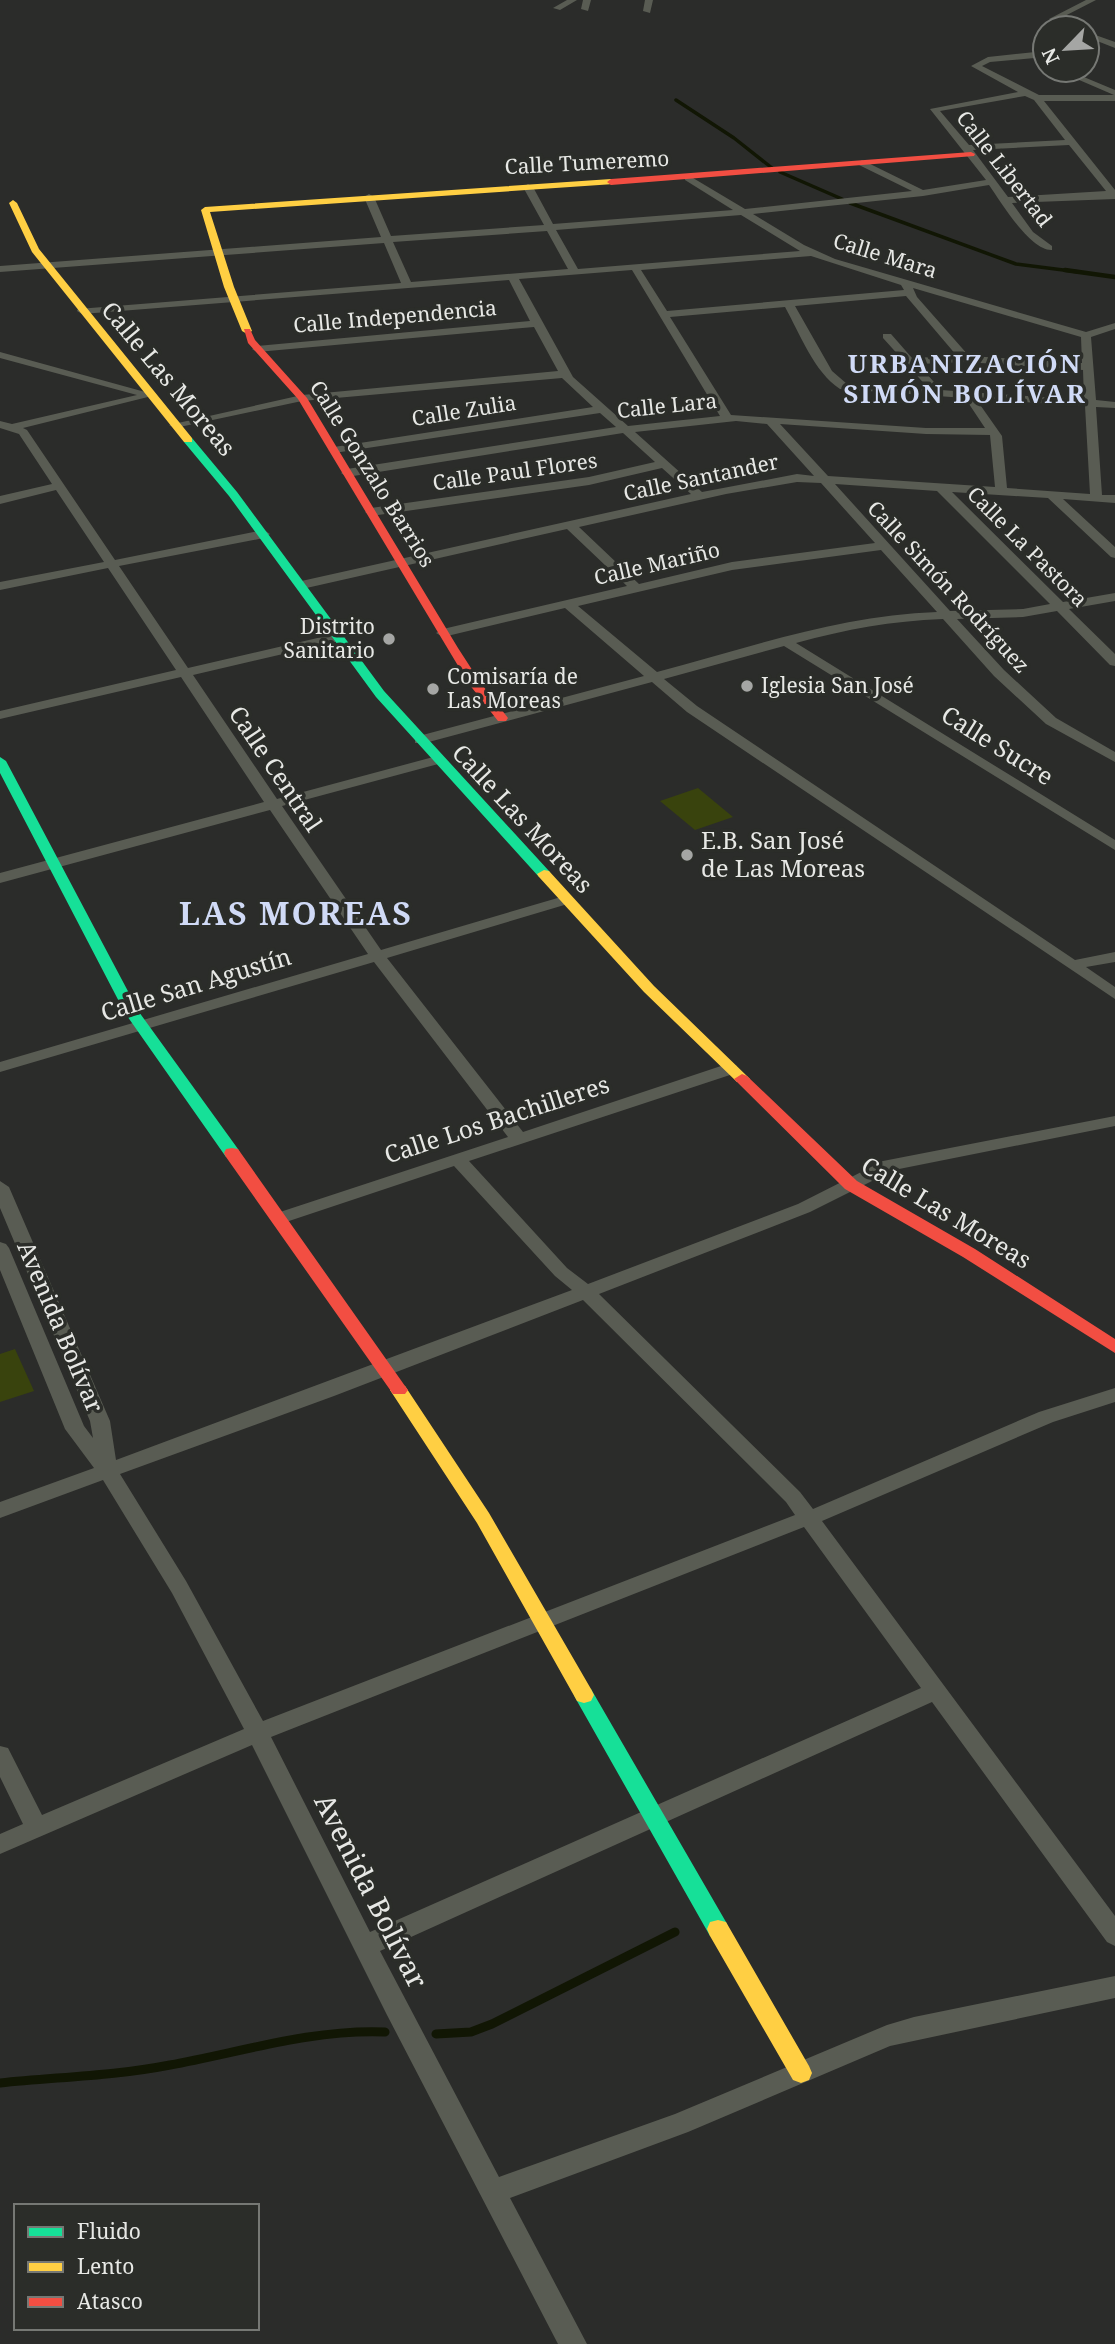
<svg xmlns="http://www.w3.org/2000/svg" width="1115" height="2344" font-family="'Noto Serif',serif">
<rect width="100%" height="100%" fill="#2b2c2a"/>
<path fill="#39430d" d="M698,788l35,29 -38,13 -35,-29z
M15,1349l19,42 -34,11v-48z"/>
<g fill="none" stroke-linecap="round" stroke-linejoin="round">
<path stroke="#111604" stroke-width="3.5" d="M676,100l58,38 38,30
M780,172l62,27
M850,203l166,61 63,8"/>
<path stroke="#111604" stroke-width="4.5" d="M1065,270l50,7"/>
<path stroke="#111604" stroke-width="9" d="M436,2034l35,-2 21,-8 183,-92
M0,2083c56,-6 114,-7 170,-18 71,-13 142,-36 215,-33"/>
<path fill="#595c53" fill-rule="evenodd" d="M567,0h10l-17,10 -7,-2z
M583,0h8l-3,11 -7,-2z
M645,0h8l-3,13 -7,-2z
M1086,0h10l-37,19 17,9h-11l-16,-9z
M1087,32l28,10v6l-28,-11z
M1045,51v6l-55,5 -8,4 57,29h75l-58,-25h11l48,20v11h-71l71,89v9l-103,4 21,29 19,14v4c-22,1 -51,-48 -63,-65l-66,11 -170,18 51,31 31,14 251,73 29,-9v6l-24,8 5,63 19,2v6l-19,-1 6,88h13v8l-52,-4 52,48v11l-4,-1 -63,-59 -96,-6 111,110 52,-9v8l-46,8 46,45v12l-5,-1 -53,-54 -34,6 -66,2 47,51 52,48 59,34v10l-69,-38 -52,-48 -51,-57c-52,2 -96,10 -147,24l319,197v10l-331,-204 -120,33 33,27 378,254 40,-8v10l-29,5 29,20v12l-428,-287 -35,-30 -227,61h-10v-6l229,-61 -79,-68 -122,29 -7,-4 7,-4 184,-43 -60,-57 -265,60 -6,-4 1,-3 394,-88 -29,-26 -73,17 -218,31 -6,-4 6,-4 218,-31 66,-15 -32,-29 -276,44 -6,-4 6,-4 269,-42 -16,-14 -266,40 -6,-3 6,-3 259,-40 -31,-29 -260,23 -127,27 -6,-3 133,-30 256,-24 -24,-44 -277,25 -5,-3 5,-3 273,-25 -21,-41 -427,34 -5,-3 1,-2 323,-26 -17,-40 -384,29v-6l381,-29 -17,-40 5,-3 5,3 17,39 153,-11 -21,-38 5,-3 5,3 20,37 180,-14 -48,-30v-4l3,-1 57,34 167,-18 -53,-26 -2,-2 5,-3 61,30 63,-10 -56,-71 88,-17 -47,-26 17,-9zM1025,96l9,4 31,40 -96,5 -29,-34zM1069,145l37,46 -98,6 -35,-47zM741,215l59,36 -222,18 -22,-39zM547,231l21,38 -157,13 -18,-40zM811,256l90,29 3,5 -237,21 -26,-41zM632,270l88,146 -92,10 -55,-49 -54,-98zM913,288l168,49 1,26 -113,-7 -52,-59zM906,296l51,60 -45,2 -21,-24h-8v4l46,51 -82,-5 -15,-13 -37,-65zM785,307c15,27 29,65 55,82l125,9 20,30h-59l-195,-13 -61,-98zM966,362l117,8 1,30 -143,-10 -23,-26zM976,399l109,7 5,88 -83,-6 -5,-52zM736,421l31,3 47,52 -17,-2 -95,18 -67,-60zM780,424l146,10 64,1 5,52 -167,-11zM797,482l24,1 54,60 -143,19 -93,22 -60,-57 147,-33zM835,484l102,7 113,113 -27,5 -73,2zM881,550l56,62c-97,3 -188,36 -280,60l-79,-66 154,-36z
M0,352l156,43 -133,33 4,2 88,130 149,-30 6,4 -6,4 -145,28 69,102 151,-35 7,4 -7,4 -146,34 84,124 160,-43 7,4 -2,3 -160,43 99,144 180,-53h10l3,3 -3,3 -184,55 136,174 201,-67h12l2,4 -2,4 -267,88 98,107 21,16 210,-80 85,-43 232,-45v10l-221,44 -84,42 -211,82 201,198 13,17 226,-97 76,-24v14l-62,20 -231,99 293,395v30l-8,-4 -175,-240 -552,249 119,226 176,-63 212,-89 27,-8 201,-41v22l-225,48 -202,86 -178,66 77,146h-29l-171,-329 -135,-270 -252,109v-20l23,-10 -23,-47v-31l8,2 34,67 202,-86 -72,-136 -69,-113 -103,38v-16l94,-34 -29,-39 -65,-159v-28l6,2 3,4 75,178 9,12 -3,-17 -90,-213v-27l9,6 101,234 6,39 456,-170 -17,-14 -101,-110 -174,58 -9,-6 3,-4 234,-77 -134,-175 -374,110v-10l368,-108 -98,-144 -270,73v-10l264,-71 -83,-125 -181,42v-8l176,-41 -68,-102 -108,22v-8l104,-20 -48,-72 -56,14v-8l52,-12 -33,-50 -19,-6v-7l12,3 125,-29 -137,-37zM583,1300l203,202 9,13 -532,206 -77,-140 -66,-107 214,-78zM804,1527l117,161 -551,244 -99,-195z"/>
<path fill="#16e098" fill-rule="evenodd" d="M184,438h8l45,54 147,199 165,180 2,3 -2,3h-10l-163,-180 -147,-201 -45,-54z
M0,757l6,4 133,251 99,137 2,4 -2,4h-12l-101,-144 -125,-240z
M584,1687l7,2 135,233 3,7 -3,7 -8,2 -8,-2 -133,-235 -3,-6 3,-6z"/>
<path fill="#ffcf43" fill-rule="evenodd" d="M611,179l4,3 -1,2 -404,28 24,75 18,44 -5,3 -5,-3 -18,-44 -23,-77 4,-3z
M13,200l4,3 22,46 153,189v4h-8l-152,-190 -23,-49z
M544,870l5,1 105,115 93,90 3,3 -3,3h-10l-93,-90 -105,-115 -2,-3z
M399,1384l6,2 84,127 102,176 3,6 -3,6 -7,2 -7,-2 -100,-178 -87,-133 3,-4z
M718,1920l8,2 83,144 3,7 -3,7 -8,3 -8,-3 -83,-144 -3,-7 3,-7z"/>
<path fill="#f24e42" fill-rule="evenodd" d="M971,152l4,2 -1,2 -363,29 -4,-3 4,-3z
M244,329h6l5,11 52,58 151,250 22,34 28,36 -2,3h-8l-29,-37 -171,-285 -50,-56z
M742,1074l5,2 110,105 118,68 140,90v14l-152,-96 -118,-68 -108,-107 -3,-3z
M232,1148l6,1 167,237 3,4 -3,4h-12l-167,-237 -2,-4 2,-4z"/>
</g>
<g fill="#a5a6a4" stroke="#2b2d29" stroke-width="2.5">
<circle cx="389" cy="639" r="7"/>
<circle cx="747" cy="686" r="7"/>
<circle cx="433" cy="689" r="7"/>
<circle cx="687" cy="855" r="7"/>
</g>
<g text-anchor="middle" stroke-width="7" stroke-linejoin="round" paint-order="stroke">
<g font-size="21" fill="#e7e8e5" stroke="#2b2d29">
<text transform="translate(587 163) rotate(-3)" y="7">Calle Tumeremo</text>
<text transform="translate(1004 169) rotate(52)" y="7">Calle Libertad</text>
<text transform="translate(885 256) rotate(17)" y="7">Calle Mara</text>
<text transform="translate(395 317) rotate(-5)" y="7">Calle Independencia</text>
<text transform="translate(667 406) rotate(-6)" y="7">Calle Lara</text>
<text transform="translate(464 411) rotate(-9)" y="7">Calle Zulia</text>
<text transform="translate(515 472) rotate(-8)" y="7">Calle Paul Flores</text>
<text transform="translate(372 474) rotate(58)" y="7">Calle Gonzalo Barrios</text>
<text transform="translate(701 478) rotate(-12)" y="7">Calle Santander</text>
<text transform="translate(1027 547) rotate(45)" y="7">Calle La Pastora</text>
<text transform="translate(657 564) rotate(-13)" y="7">Calle Mariño</text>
<text transform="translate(948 587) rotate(47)" y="7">Calle Simón Rodríguez</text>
</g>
<g font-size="21" fill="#e7e8e5" stroke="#2b2d29" text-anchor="start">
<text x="375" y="634" text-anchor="end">Distrito<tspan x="375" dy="24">Sanitario</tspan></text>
<text x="447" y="684">Comisaría de<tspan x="447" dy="24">Las Moreas</tspan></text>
<text x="761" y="693">Iglesia San José</text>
</g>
<g font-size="24" fill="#e7e8e5" stroke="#2b2d29">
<text transform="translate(168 379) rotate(50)" y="8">Calle Las Moreas</text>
<text transform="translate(997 746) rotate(32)" y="8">Calle Sucre</text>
<text transform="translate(275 769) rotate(56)" y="8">Calle Central</text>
<text transform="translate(522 819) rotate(47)" y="8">Calle Las Moreas</text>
<text transform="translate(196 985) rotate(-17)" y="8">Calle San Agustín</text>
<text transform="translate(497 1120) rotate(-18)" y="8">Calle Los Bachilleres</text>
<text transform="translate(946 1213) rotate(31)" y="8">Calle Las Moreas</text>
<text transform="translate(60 1327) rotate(67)" y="8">Avenida Bolívar</text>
</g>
<g font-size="24" fill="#e7e8e5" stroke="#2b2d29" text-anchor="start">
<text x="701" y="849">E.B. San José<tspan x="701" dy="28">de Las Moreas</tspan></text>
</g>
<g font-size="26" font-weight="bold" letter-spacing="2" fill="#d0daf6" stroke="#2b2d29">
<text x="965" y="373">URBANIZACIÓN<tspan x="965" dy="30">SIMÓN BOLÍVAR</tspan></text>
</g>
<g font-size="28" fill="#e7e8e5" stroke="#2b2d29">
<text transform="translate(371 1891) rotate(63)" y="10">Avenida Bolívar</text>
</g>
<g font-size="32" font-weight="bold" letter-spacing="2" fill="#d0daf6" stroke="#2b2d29">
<text x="296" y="925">LAS MOREAS</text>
</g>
</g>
<rect x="14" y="2204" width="245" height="126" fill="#2b2d29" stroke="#767874" stroke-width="2"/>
<rect x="28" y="2227" width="35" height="10" fill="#16e098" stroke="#767874" stroke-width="2"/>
<text x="77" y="2239" font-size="21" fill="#e7e8e5">Fluido</text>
<rect x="28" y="2262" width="35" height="10" fill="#ffcf43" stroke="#767874" stroke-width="2"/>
<text x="77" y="2274" font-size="21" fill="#e7e8e5">Lento</text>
<rect x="28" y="2297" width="35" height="10" fill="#f24e42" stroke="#767874" stroke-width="2"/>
<text x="77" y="2309" font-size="21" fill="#e7e8e5">Atasco</text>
<g transform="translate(1066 49) rotate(245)"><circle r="33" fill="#2b2d29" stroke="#767874" stroke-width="2"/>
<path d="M0-5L12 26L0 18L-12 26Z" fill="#a5a6a4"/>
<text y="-10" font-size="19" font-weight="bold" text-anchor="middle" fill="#e7e8e5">N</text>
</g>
</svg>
